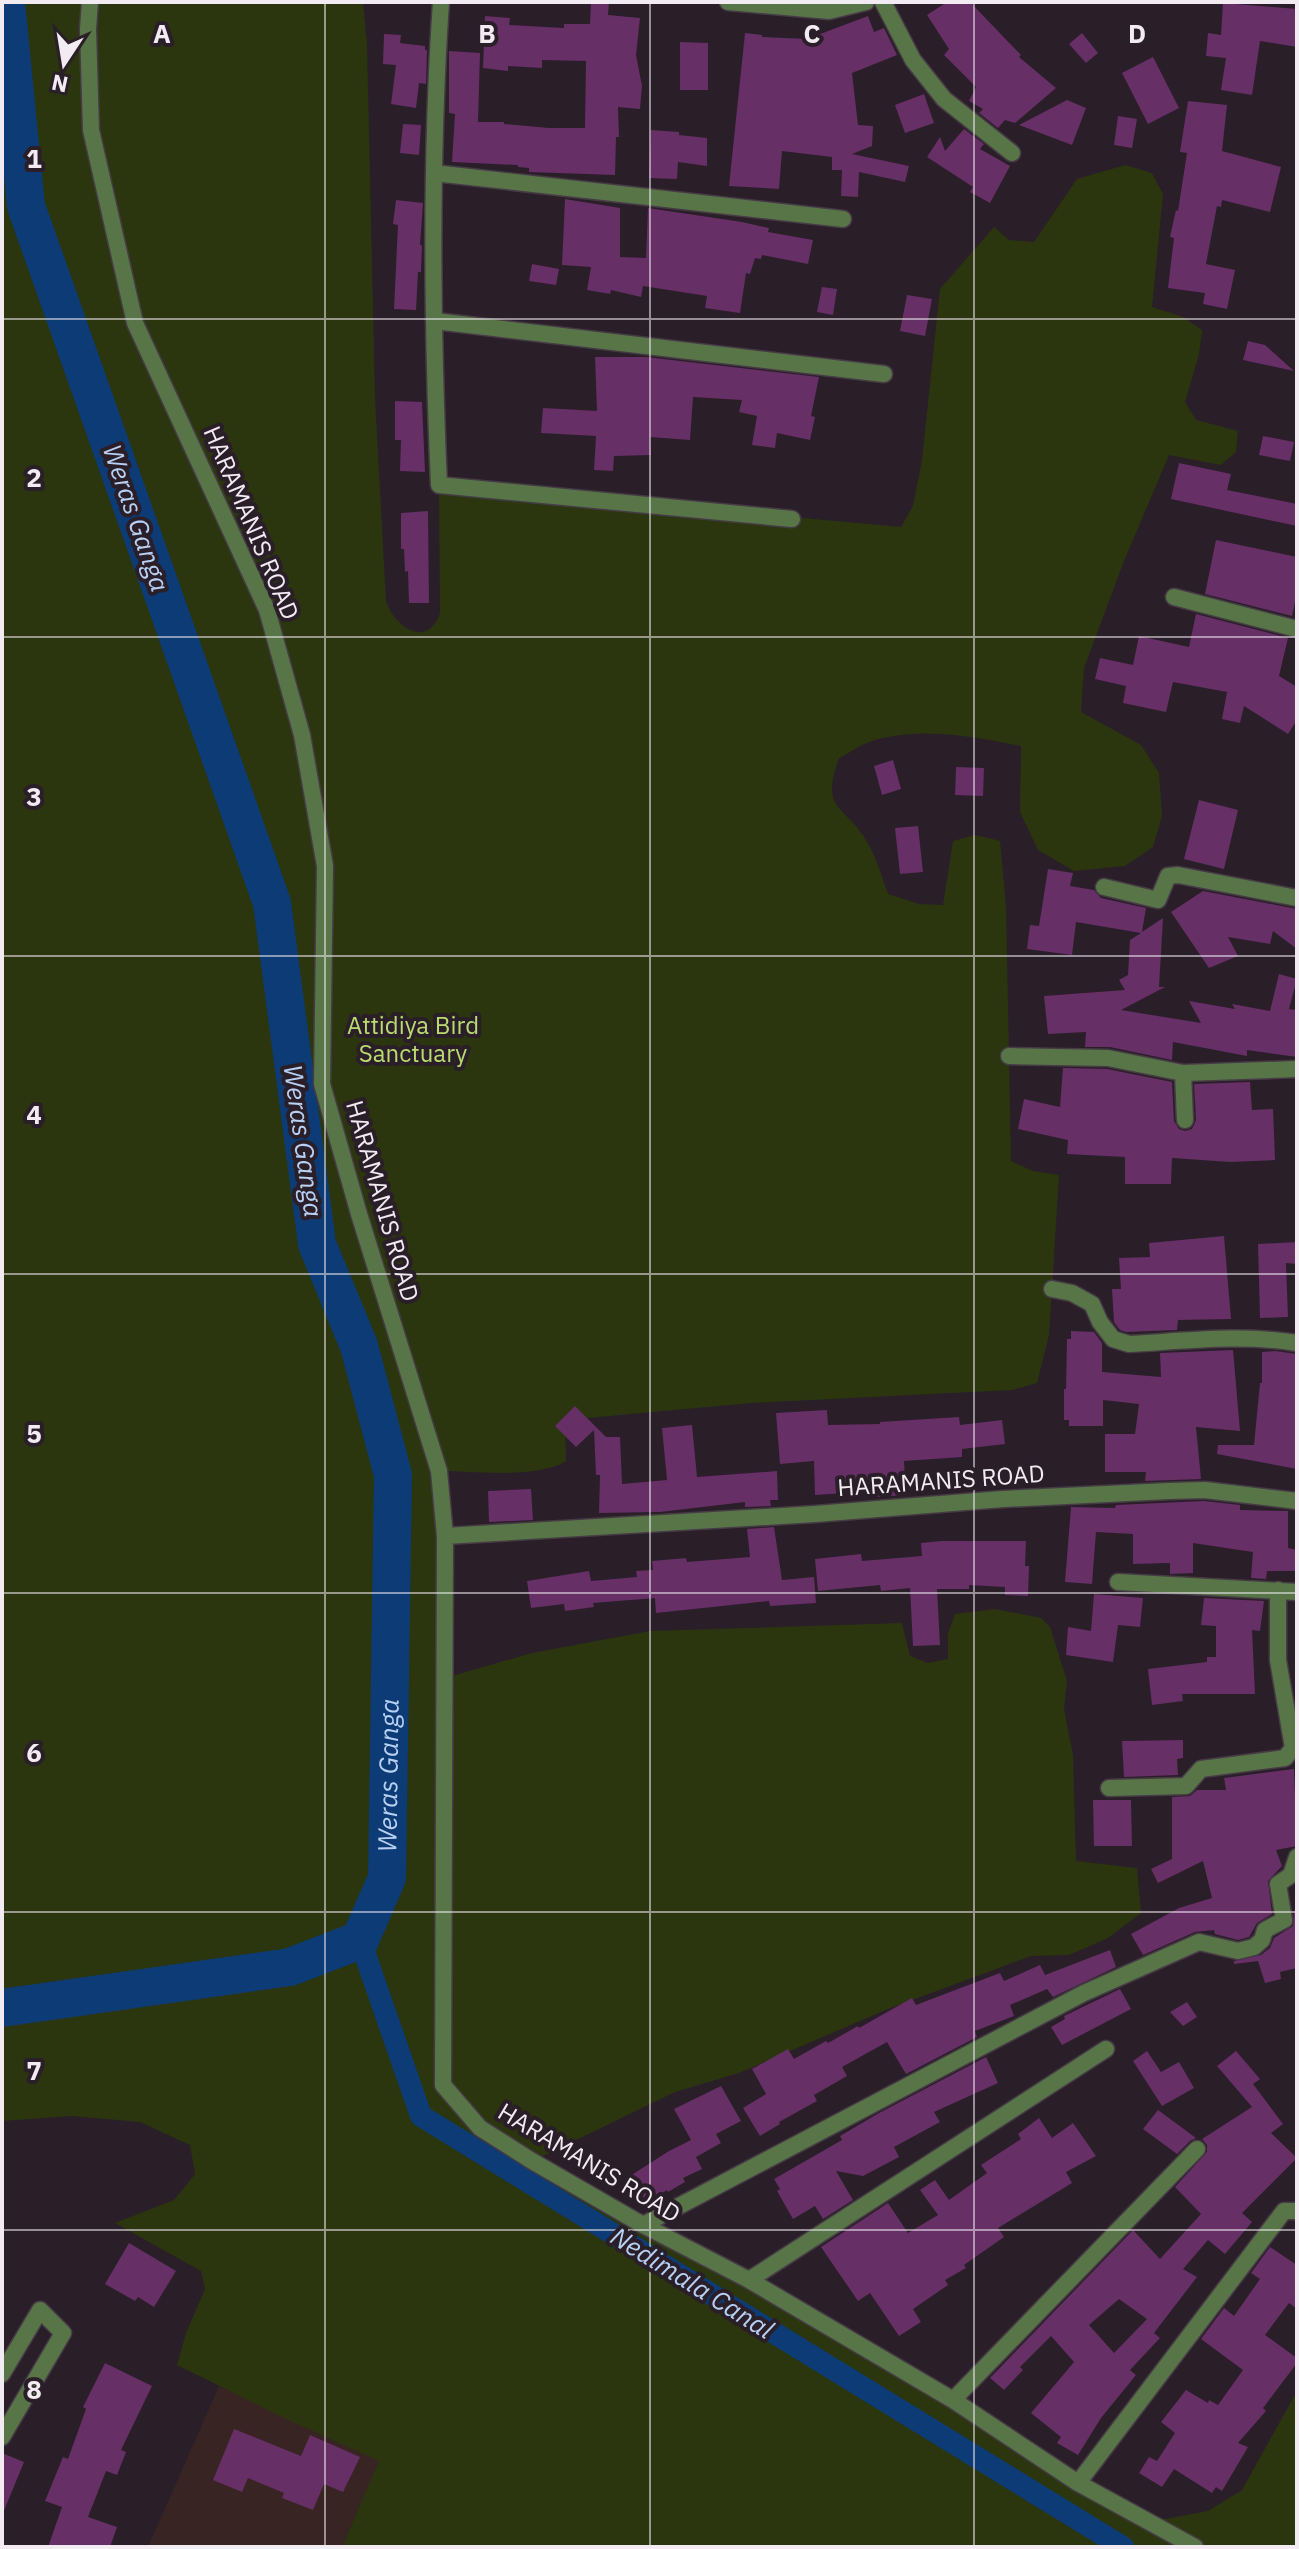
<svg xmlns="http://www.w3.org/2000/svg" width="1299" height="2549" font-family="'IBM Plex Sans',sans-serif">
<rect width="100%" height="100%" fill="#2a1e29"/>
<path fill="#382423" d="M219,2386l161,75 -38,86h-194z"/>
<path fill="#2b360f" d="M2,2h361l4,42 8,354 11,203c9,27 42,48 54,12l-1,-128 462,42 12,-21 9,-46 18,-171 54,-62 15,13 25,2 43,-63 48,-14 27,8 11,21 -11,113 31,10 19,13 -3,24 -14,48 11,18 42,11 -2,21 -15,13 -52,-10 -45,106 -40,107 -3,44 60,33 18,28 3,43 -9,31 -28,19 -51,5 -36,-21 -18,-38 1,-66c-48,-9 -100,-20 -149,-5 -11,3 -22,12 -33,17 -19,53 4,45 27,82 10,16 16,37 22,54l31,10 24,1 10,-64 22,-6 25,6 6,64 5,256 22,10 26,4 -10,160 -12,48 -25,7 -261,13 -186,17 1,41c-28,18 -93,10 -127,10l6,207 87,-25 118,-22 252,-8 8,33 18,7 20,-4v-26l7,-19 40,-5 46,9 9,9 17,54 -3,28 9,46 3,106 61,7 4,45 -33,25 -39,17 -38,1 -143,53 -149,64 -64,19 -142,69 616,361 59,-11 34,-21 55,-99v156h-955l37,-86 -99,-45 -103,-51 9,-32 19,-44 -4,-18 -86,-48 59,-23 21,-26 -5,-29 -50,-23 -68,-6 -70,5z"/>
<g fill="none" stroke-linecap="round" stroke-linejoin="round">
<path stroke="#0d3b75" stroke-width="22" d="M360,1940l61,176 702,431"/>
<path stroke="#0d3b75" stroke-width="38" id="s1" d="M2,2008l288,-41 70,-27 27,-62 6,-403 -34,-129 -42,-102 -45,-341 -246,-697 -20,-204"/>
</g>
<path fill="#662f66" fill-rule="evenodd" d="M591,2h18l-1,13 32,3 -4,37 6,31 -2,23 -22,-2 1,30h-3l-1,38 -86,-3v-4l-11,-1v-2l-66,-3 3,-48 -6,-1v-62l31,2 -2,69h26v2l45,4h36l1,-67 -44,-1v8l-34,-2v5l-25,-3 2,-52 25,2 -1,7 55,3v-4h26z
M947,2h23l51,53 -2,2 37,31 -41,35 -10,-3 -7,8 -19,-15 4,-4 -14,-8 7,-14 -32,-32 5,-6 -22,-34z
M1223,3l74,6v38l-37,-6 -8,54 -31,-5 5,-32 -20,-2 2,-23 13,2z
M868,16l6,16 10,-4 13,27 -45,18 6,52 15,1 -1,20 -20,8 57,12 -4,16 -46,-10 -1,25 -17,-1 1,-26h-10v-13l-50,-6 -3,38 -50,-3 16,-153 17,2v2l45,2z
M1082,33l16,20 -12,10 -17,-19z
M384,34l17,1 -1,8 25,3v4h2l-1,34 -7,-1 -3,25 -25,-4 5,-39 -13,-1z
M680,42l28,1v47h-28z
M1153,57l26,51 -31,16 -26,-51z
M924,94l10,29 -29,10 -10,-28z
M1067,100l19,8 -14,37 -53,-20z
M1188,101l39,4 -5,46 59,16 -11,45 -48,-12 -1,7 -4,-1 -11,58 29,6 -8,39 -24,-5 2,-11 -37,-5 6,-50 -4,-1 6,-27 2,1 9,-58 -7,-1z
M1118,116l19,3 -5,29 -18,-3z
M403,124l18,1 -2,30 -19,-2z
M964,129l20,15 -4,5 30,17 -20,37 -20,-11 3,-5 -46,-30 13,-20 5,14z
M651,130l28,2v3l28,3v28l-29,-4 -1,17 -28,-1z
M565,199l55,9v49l26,1 2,-50 94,14 27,6 -1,4 45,8 -5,24 -46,-9 -1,4 -6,-1 -5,16 -4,-1 -6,40 -35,-5 2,-12 -64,-10 -2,11 -30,-7 -1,4 -23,-4 4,-23 -29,-2z
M396,200l27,3 -3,42h2l-1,27h-3l-2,38 -22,-1 4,-84 -5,-1z
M532,264l27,5 -3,16 -27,-4z
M822,287l15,2 -4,26 -16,-3z
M907,295l25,4 -7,37 -25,-5z
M1248,341l17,4 29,26 -51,-11z
M595,357h51l173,20 -8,39 4,1 -5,23 -33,-7 -2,15 -23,-3 5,-29 -18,-4 3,-12 -49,-3 -3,43 -40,-3 1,18 -37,1 -1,15 -19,-1 2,-34 -55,-3 2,-25 54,3z
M395,401l27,1 3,70 -25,-1 1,-31h-6z
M1263,436l31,6 -4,19 -31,-6z
M1179,463l52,11 -4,16 70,14v22l-126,-27z
M428,511l1,92h-20l-1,-32 -3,1 -1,-23h-3v-36z
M1216,540l81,17v36l-5,23 -87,-22z
M1196,614l92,24 -9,38 18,11v33l-9,14 -44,-28 -4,17 -18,-4 5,-27 -54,-10 -7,30 -43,-9 3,-17 -31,-7 5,-21 33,7 6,-29 50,11z
M893,760l8,29 -19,6 -8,-29z
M956,767l28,1 -1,28 -28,-1z
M1199,800l39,10 -14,59 -40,-10z
M918,826l5,46 -23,2 -5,-46z
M1048,869l25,4 -3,13 24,4 7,8 45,10 -4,24 21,-14 -4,69h6l-44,23 80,13 -12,-22 46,8 -3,-5 38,7 9,-37 18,5 -8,30 8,1v47l-50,-7v6l-74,-14 -1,18 -62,-13h-25l1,-15 -38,2 -4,-38 81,-6 -6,-10 9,-5 2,-35 11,-7 -65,-11 -4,33 -45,-6 3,-24 9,1z
M1203,891l94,18v40l-24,-18 -3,13 -42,-7 10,19 -29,12 -38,-56z
M1063,1068l44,1 65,13 2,39 5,8 6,2 7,-2 4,-9 -2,-36 56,-2 2,28 21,-1 2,51 -45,2 -58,-4 -1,26h-46v-27l-58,-3 1,-14 -50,-11 6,-30 36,8z
M1224,1236l7,83 -53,1 -1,10 -51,2 -6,-2 -6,-8 -2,-33h9l-2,-31 31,-1 -1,-14z
M1297,1242v22l-11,-1 2,54 -28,1 -2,-74z
M1071,1331l23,1 8,11v29l59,5 -1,-24 73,-3 7,81 -44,-4 5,52 -56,2 1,-9h-41v-38h30l4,-30 -36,-4v26h-34v-6h-5v-31h2l1,-50h4z
M1275,1351l22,3v115l-80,-15 1,-9h36l6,-62h2v-31z
M575,1406l31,31h14l2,47 45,-4 -5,-52 30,-3 5,52 80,-6 1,29h-8l1,6 -26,1v-5l-85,10 -61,1 1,-38h-4l-2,-45 -18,17 -21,-21z
M827,1410l1,15 52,-1v-2l79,-5 1,8 42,-5 3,24 -43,5v8l-58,4 2,34 -31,2v-6l-60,4 -1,-34 -34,3 -4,-51z
M531,1489l2,31 -44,2 -1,-31z
M1204,1501l36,4v5l48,1v37l9,2v21h-30l-1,8 -15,-1 2,-26 -60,-9v30l-23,1v-11l-37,1v-30l-37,-2 -4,52 -27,-2 6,-75 44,1 1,-3z
M774,1527l8,53 32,-3 2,26 -46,3 -1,-5 -113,12 -1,-15 -62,5 1,4 -29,4 -1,-7 -33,4 -4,-27 62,-10 2,10 46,-4 -1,-6 17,-1 -1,-9 34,-3 1,4 63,-5 -3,-28z
M941,1541h85l-1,25h4l-1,30 -23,-1v-8l-36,-2v4h-32l3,56 -27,1 -3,-58 -29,3 -1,-6 -62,6 -3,-32 46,-5 1,7 60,-5 -1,-13z
M1094,1594l49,4 -3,29 -22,-2 -5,37 -47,-7 2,-28 23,4z
M1204,1598l60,3 -4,30 -8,-1 3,64h-73l1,7 -31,4 -4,-36 59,-7v-5h9v-31l-15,-1z
M1183,1740v18l-6,1 1,16 -54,2 -2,-36z
M1294,1769l3,77 -21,4 6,16 -14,15 4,33 -15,9 -8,14 -11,3 -23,-6 -1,-4 -19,2 -52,23 -12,-21 48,-26 33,-10 -9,-37 -45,22 -7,-14 21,-10v-62l18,-1 7,-6h29l-2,-12z
M1093,1800h38l1,46h-38z
M1297,1910v58l-17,4 1,7 -16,4 -7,-22 -24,3v-3l27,-6 9,-7 4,-10 19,-12 1,-15z
M1110,1950l6,17 -63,30 -6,-8 -37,16 4,11 -39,15 2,6 -71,37 -19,-32 -45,25 5,9 -33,19 3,6 -38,21 1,2 -20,12 -17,-28 23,-14 -14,-25 36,-20 6,10 32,-18 2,2 30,-17 1,2 53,-30 4,7 84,-32 4,8 36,-16 5,10z
M1120,1989l11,20 -69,36 -11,-18 14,-8 -1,-3z
M1187,2002l10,15 -14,9 -13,-14z
M1147,2051l14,21 18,-10 15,26 -32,18 -29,-45z
M1236,2051l24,28 -7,5 30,40 -12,9 26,25 -55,55 10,9 -27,32 -17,-14 -25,29 14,8 -43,56 6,5 -30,32 6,5 -35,43 -23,37 -21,-12 4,-6 -30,-24 43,-51 -23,-26 -31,31 3,3 -19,20 -14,-12 143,-148 27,29 41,-45 -26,-27 32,-35v-7l-5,-6 50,-32 -35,-41zM1119,2299l28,20 -33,34 -25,-28z
M986,2057l12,26 -64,29 6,10 -46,25 5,10 -36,19 -27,-5 17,29 -30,19 -8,-13 -22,13 -16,-28 3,-2 -6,-10 68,-39 -2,-4 39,-23z
M721,2086l20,35 -25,13 5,9 -25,14 6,12 -19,9 2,4 -17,10 -1,-2 -20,13 -17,-27 39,-25 22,-11 -17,-31z
M1158,2110l38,28 -6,3 -13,13 -34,-25z
M1039,2118l13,20 21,-15 23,33 -30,16 6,11 -74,45 6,9 -40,28 2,3 -21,12 3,5 -35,24 8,13 -22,14 -29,-43 -12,8 -37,-54 67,-44 20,30 30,-18 -18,-25 15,-10 14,20 38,-27 -6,-8 40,-26 -3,-5z
M129,2243l47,28 -22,36 -16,-10 -3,4 -30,-17z
M1270,2247l27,18v44l-8,-6 -24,32 32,23v5l-34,45 3,3 -28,32 10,4 -26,44 -6,-4 -4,6 -38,-24 -12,18 -23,-14 10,-16 8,4 18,-28 -14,-11 25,-32 22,13 1,-3 9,5 25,-35 -42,-31 23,-31 10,8 26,-37 -9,-6z
M105,2363l47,23 -31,64 5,2 -9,23 -11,-4 -18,46 29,10 -7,20h-62l14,-40 -17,-6 18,-44 5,2 18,-50 -3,-2z
M234,2429l67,27 9,-21 50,22 -17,35 -19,-8 -11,26 -31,-12 2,-5 -36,-15 -6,14 -29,-12z
M2,2453l22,9 -21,51h-1z"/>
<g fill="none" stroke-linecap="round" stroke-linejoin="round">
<defs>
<path id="minor" d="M90,2l-2,27 3,101 44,193 132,287 35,125 23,131 -3,218 37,130 80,257 6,65 370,-22 188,-15 166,-8 36,-1 92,11
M441,2c-11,160 -9,323 -2,483l353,34
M883,2l30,58 31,39 68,54
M434,173l409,46
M435,321l449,53
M1174,597l123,32
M1104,887l54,13 10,-24 10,-1 119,23
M1009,1056l99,2 75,15 114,-4
M1183,1073l2,47
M1052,1289l20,4 20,11 8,18 13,17 16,5c56,-3 113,-10 168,-1
M445,1536l-2,549 37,43 52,33 111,64 106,55 204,120 125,83 117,64
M1118,1582l179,10
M1109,1788l77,-2 15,-17 84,-11 8,-10 -15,-88v-70
M643,2225l441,-232 115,-51 39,9 16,-4 8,-7 3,-10 19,-10 -6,-36 13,-9 6,-18
M749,2280l357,-231
M2,2374l38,-64 23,23 -61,104
M953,2400l244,-251
M1078,2483l206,-272h13"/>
<path id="tertiary" d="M728,2l101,9 37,-9"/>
</defs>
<use href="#minor" stroke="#463b45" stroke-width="19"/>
<use href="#tertiary" stroke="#463b45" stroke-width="19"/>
<use href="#minor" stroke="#587548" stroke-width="16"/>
<use href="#tertiary" stroke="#587548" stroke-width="16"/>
</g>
<path fill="none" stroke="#f3ebf2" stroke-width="2" stroke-opacity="0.55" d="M325,2v2545M650,2v2545M974,2v2545M2,319h1295M2,637h1295M2,956h1295M2,1274h1295M2,1593h1295M2,1912h1295M2,2230h1295"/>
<g text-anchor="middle" stroke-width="8" stroke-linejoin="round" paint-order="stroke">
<g font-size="24" fill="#f3ebf2" stroke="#2a1e29">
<text transform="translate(251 523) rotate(67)" y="8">HARAMANIS ROAD</text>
<text transform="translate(382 1201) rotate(74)" y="8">HARAMANIS ROAD</text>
<text transform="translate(941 1481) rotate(-4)" y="8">HARAMANIS ROAD</text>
<text transform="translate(589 2163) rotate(31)" y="8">HARAMANIS ROAD</text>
</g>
<g font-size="24" fill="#badb6f" stroke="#2a1e29">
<text x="413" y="1034">Attidiya Bird<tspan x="413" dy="28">Sanctuary</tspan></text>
</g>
<g font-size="26" font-style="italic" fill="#b7d0f3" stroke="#2a1e29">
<text transform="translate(136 518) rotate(71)" y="9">Weras Ganga</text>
<text transform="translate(303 1141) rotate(82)" y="9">Weras Ganga</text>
<text dy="9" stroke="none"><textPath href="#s1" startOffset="536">Weras Ganga</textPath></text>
<text transform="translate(692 2283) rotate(32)" y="9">Nedimala Canal</text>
</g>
</g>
<g font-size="26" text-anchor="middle" font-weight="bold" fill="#f3ebf2" stroke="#2a1e29" stroke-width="8" stroke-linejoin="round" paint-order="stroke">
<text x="162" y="43">A</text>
<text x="487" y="43">B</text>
<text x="812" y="43">C</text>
<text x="1137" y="43">D</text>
<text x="34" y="168">1</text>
<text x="34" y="487">2</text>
<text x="34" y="806">3</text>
<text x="34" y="1124">4</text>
<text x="34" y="1443">5</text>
<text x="34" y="1762">6</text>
<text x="34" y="2080">7</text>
<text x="34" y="2399">8</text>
</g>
<rect width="1299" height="2549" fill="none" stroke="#f3ebf2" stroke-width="8"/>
<g transform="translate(64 64) rotate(192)" stroke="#2a1e29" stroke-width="6" paint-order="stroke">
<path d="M0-6L14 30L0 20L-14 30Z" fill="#f3ebf2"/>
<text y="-12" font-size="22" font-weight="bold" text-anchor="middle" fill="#f3ebf2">N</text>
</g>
</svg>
